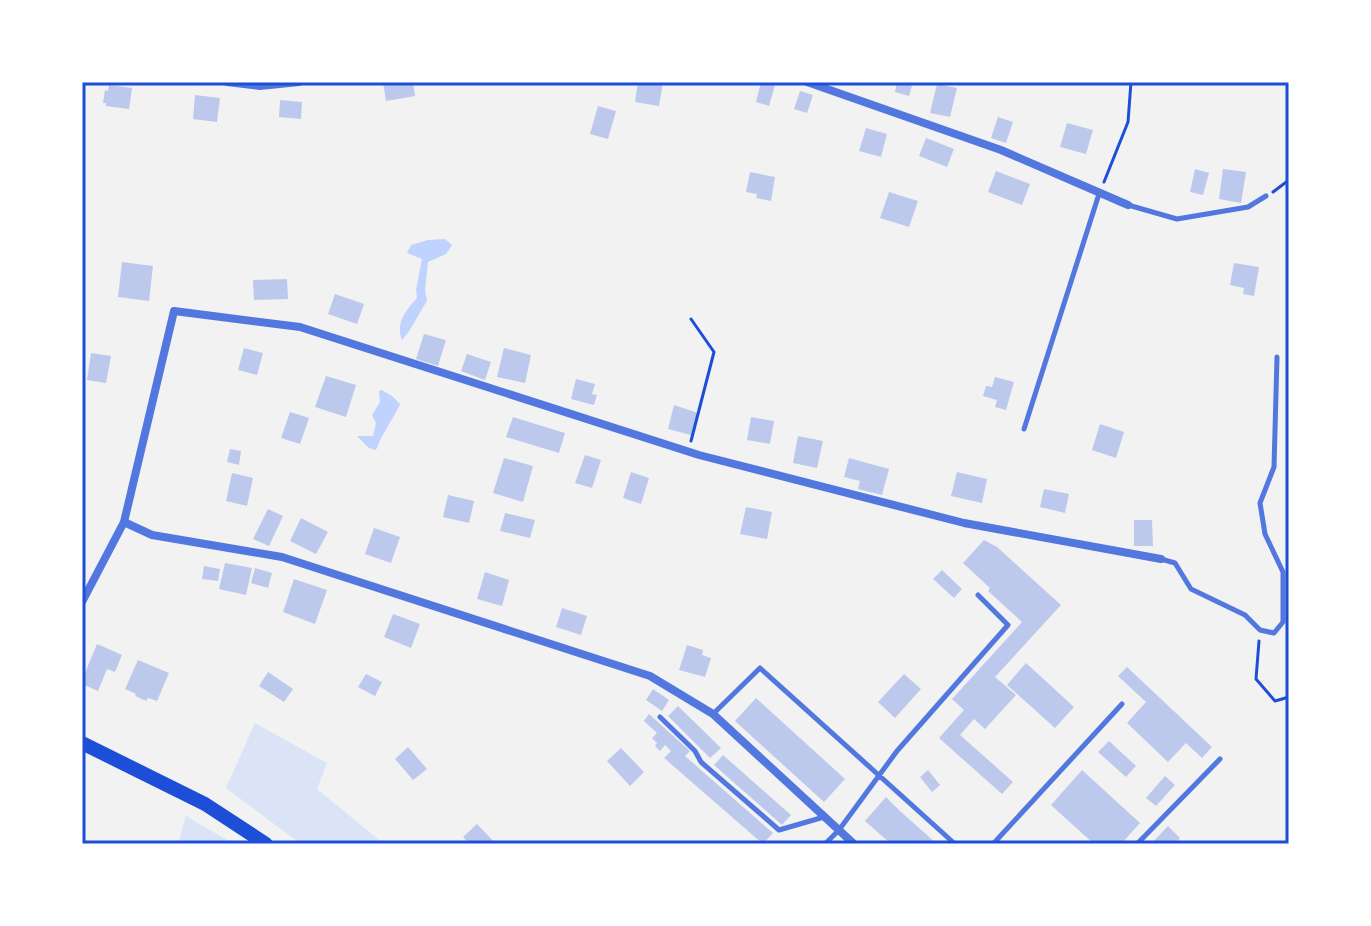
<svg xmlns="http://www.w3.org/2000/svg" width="1371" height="926" font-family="Rubik,sans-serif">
<rect width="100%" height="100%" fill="#f2f2f2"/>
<path fill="#dbe4f7" d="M255,723l72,40 -10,26 67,55h-83l-75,-56z
M186,816l48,28h-56z"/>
<path fill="#bfd3fe" d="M445,239l7,6 -6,9 -18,8 -3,28 2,11c-9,13 -14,27 -25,39 -7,-17 4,-30 15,-42l-1,-8 6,-31 -15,-6 4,-8 17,-5z
M382,390l10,6 8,8c-7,16 -18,29 -24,46l-7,-2 -12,-12h16l3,-13 -4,-8 8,-13 -1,-11z"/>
<path fill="#bdc9ec" d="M383,82h30l2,14 -29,5z
M638,82h25l-4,24 -24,-4z
M761,82l14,3 -6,21 -13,-4z
M897,82h16l-4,14 -14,-4z
M937,84l20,4 -7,29 -20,-4z
M109,85l23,3 -3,21 -23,-3v-3h-3l2,-13 3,1z
M800,91l13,4 -6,18 -13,-4z
M195,95l25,3 -3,24 -24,-3z
M280,100l22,2 -1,17 -22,-2z
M598,106l18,5 -8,28 -18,-5z
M998,117l15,5 -7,21 -15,-5z
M1067,123l26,7 -7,24 -26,-7z
M866,128l21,6 -6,23 -22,-6z
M926,138l28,11 -7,18 -28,-11z
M1195,169l14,4 -6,22 -13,-3z
M1223,169l23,3 -5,31 -22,-4z
M996,171l34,13 -8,21 -34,-13z
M750,172l25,5 -4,24 -15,-3 1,-4 -11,-2z
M889,192l29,9 -9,26 -29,-9z
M122,262l31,4 -4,35 -31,-4z
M1234,263l25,4 -5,29 -11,-2 1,-6 -14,-3z
M287,279l1,20 -34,1 -1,-20z
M335,294l29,10 -7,20 -29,-10z
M424,334l22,6 -8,26 -22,-7z
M244,348l19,5 -6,22 -19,-5z
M504,348l27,7 -6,28 -28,-6z
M91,353l20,3 -5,27 -19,-3z
M467,354l24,8 -6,18 -24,-9z
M326,376l30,9 -10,32 -31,-10z
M995,377l19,5 -8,28 -11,-3 2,-7 -14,-4 3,-10 6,1z
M576,379l19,5 -3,10 5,1 -3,10 -23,-6z
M674,405l24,8 -7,22 -23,-6z
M290,412l19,6 -9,26 -19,-6z
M513,417l52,16 -6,20 -53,-16z
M751,417l23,4 -4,23 -23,-4z
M1100,424l24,8 -8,26 -24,-8z
M798,436l25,5 -6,27 -24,-5z
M230,449l11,2 -2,14 -12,-3z
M585,455l16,5 -9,28 -17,-5z
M504,458l29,8 -10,36 -30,-9z
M849,458l40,11 -7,26 -24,-6 2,-8 -16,-4z
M631,472l18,6 -8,26 -18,-6z
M957,472l30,7 -5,24 -31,-7z
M232,473l21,5 -6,28 -21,-5z
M1044,489l25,5 -4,19 -25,-6z
M448,495l26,6 -5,22 -26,-6z
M746,507l26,5 -5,27 -27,-5z
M268,509l15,7 -14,30 -16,-7z
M505,513l30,7 -5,18 -30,-7z
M301,518l27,14 -12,22 -26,-13z
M1134,520h18l1,26h-19z
M374,528l26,9 -9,26 -26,-9z
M984,540l13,7 64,58 -66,72 21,18 -31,34 -11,-10 -14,16 53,47 -11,12 -63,-56 25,-28 -12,-11 70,-77 -34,-31 2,-3 -27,-25z
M225,563l27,5 -6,27 -27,-6z
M204,566l16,3 -2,12 -16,-2z
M255,568l17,5 -4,15 -17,-5z
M942,570l20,19 -8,9 -21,-19z
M485,572l24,8 -7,26 -25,-7z
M294,579l33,11 -12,34 -32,-12z
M562,608l25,8 -6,19 -25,-8z
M393,614l27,10 -9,24 -27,-11z
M97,644l25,11 -7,17 -8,-3 -9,22 -16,-7v-4z
M687,645l16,5 -1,5 9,3 -6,19 -26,-7z
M138,660l31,13 -12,28 -9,-3 -2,3 -11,-5 1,-2 -11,-5z
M1026,663l48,44 -19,21 -48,-43z
M1127,667l85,80 -10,11 -16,-15 -18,19 -41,-39 19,-21 -28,-26z
M268,672l25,17 -9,13 -25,-16z
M366,674l16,8 -7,14 -17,-9z
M904,674l17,15 -26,29 -17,-16z
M653,689l16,11 -7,11 -16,-11z
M756,698l89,81 -21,23 -89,-81z
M678,706l43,42 -11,10 -42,-42z
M649,714l41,37 -5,5 88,77 -10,11 -99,-86 7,-7 -6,-6 -5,6 -5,-5 2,-3 -5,-5 5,-5 -13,-12z
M1109,741l27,25 -10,11 -28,-25z
M408,747l19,22 -14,11 -18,-21z
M621,748l23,24 -14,14 -23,-25z
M723,755l68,60 -9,10 -68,-60z
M928,770l12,15 -8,7 -12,-15z
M1082,770l58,53 -19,21h-27l-43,-39z
M1165,776l10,9 -19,21 -10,-8z
M886,797l14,14 37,33h-46l-26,-23z
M477,824l19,20h-26l-7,-7z
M1168,826l12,12 -6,6h-23z"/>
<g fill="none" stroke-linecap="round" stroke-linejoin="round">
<path stroke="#1d4ed8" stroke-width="3" d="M1104,182l24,-60 3,-40
M1273,192l16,-12
M691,319l23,33 -23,89
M1259,641l-3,38 19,22 14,-4"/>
<path stroke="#5277de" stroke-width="5" d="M1128,205l49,14 71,-12 18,-11
M1024,429l75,-235
M1161,559l14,4 16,26 54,26 15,15 14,3 9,-11v-50l-18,-38 -5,-31 14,-36 3,-110
M713,714l47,-46 195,176
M660,717l35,34 6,11 78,68 45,-13
M825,844l14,-14 58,-79 111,-126 -30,-30
M993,844l129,-140
M1137,844l83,-85"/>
<path stroke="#5277de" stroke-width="8" d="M227,82l33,4 39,-4
M807,82l194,68 127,55
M124,522l28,13 130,22 368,119 63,38 141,130
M82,602l42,-80 50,-211 126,16 399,128 265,68 197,36"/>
<path stroke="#1d4ed8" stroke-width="14" d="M82,743l123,61 61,40"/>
</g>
<rect width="1371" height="926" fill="none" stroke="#ffffff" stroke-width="168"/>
<rect x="84" y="84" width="1203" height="758" fill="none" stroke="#1d4ed8" stroke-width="3"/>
</svg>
